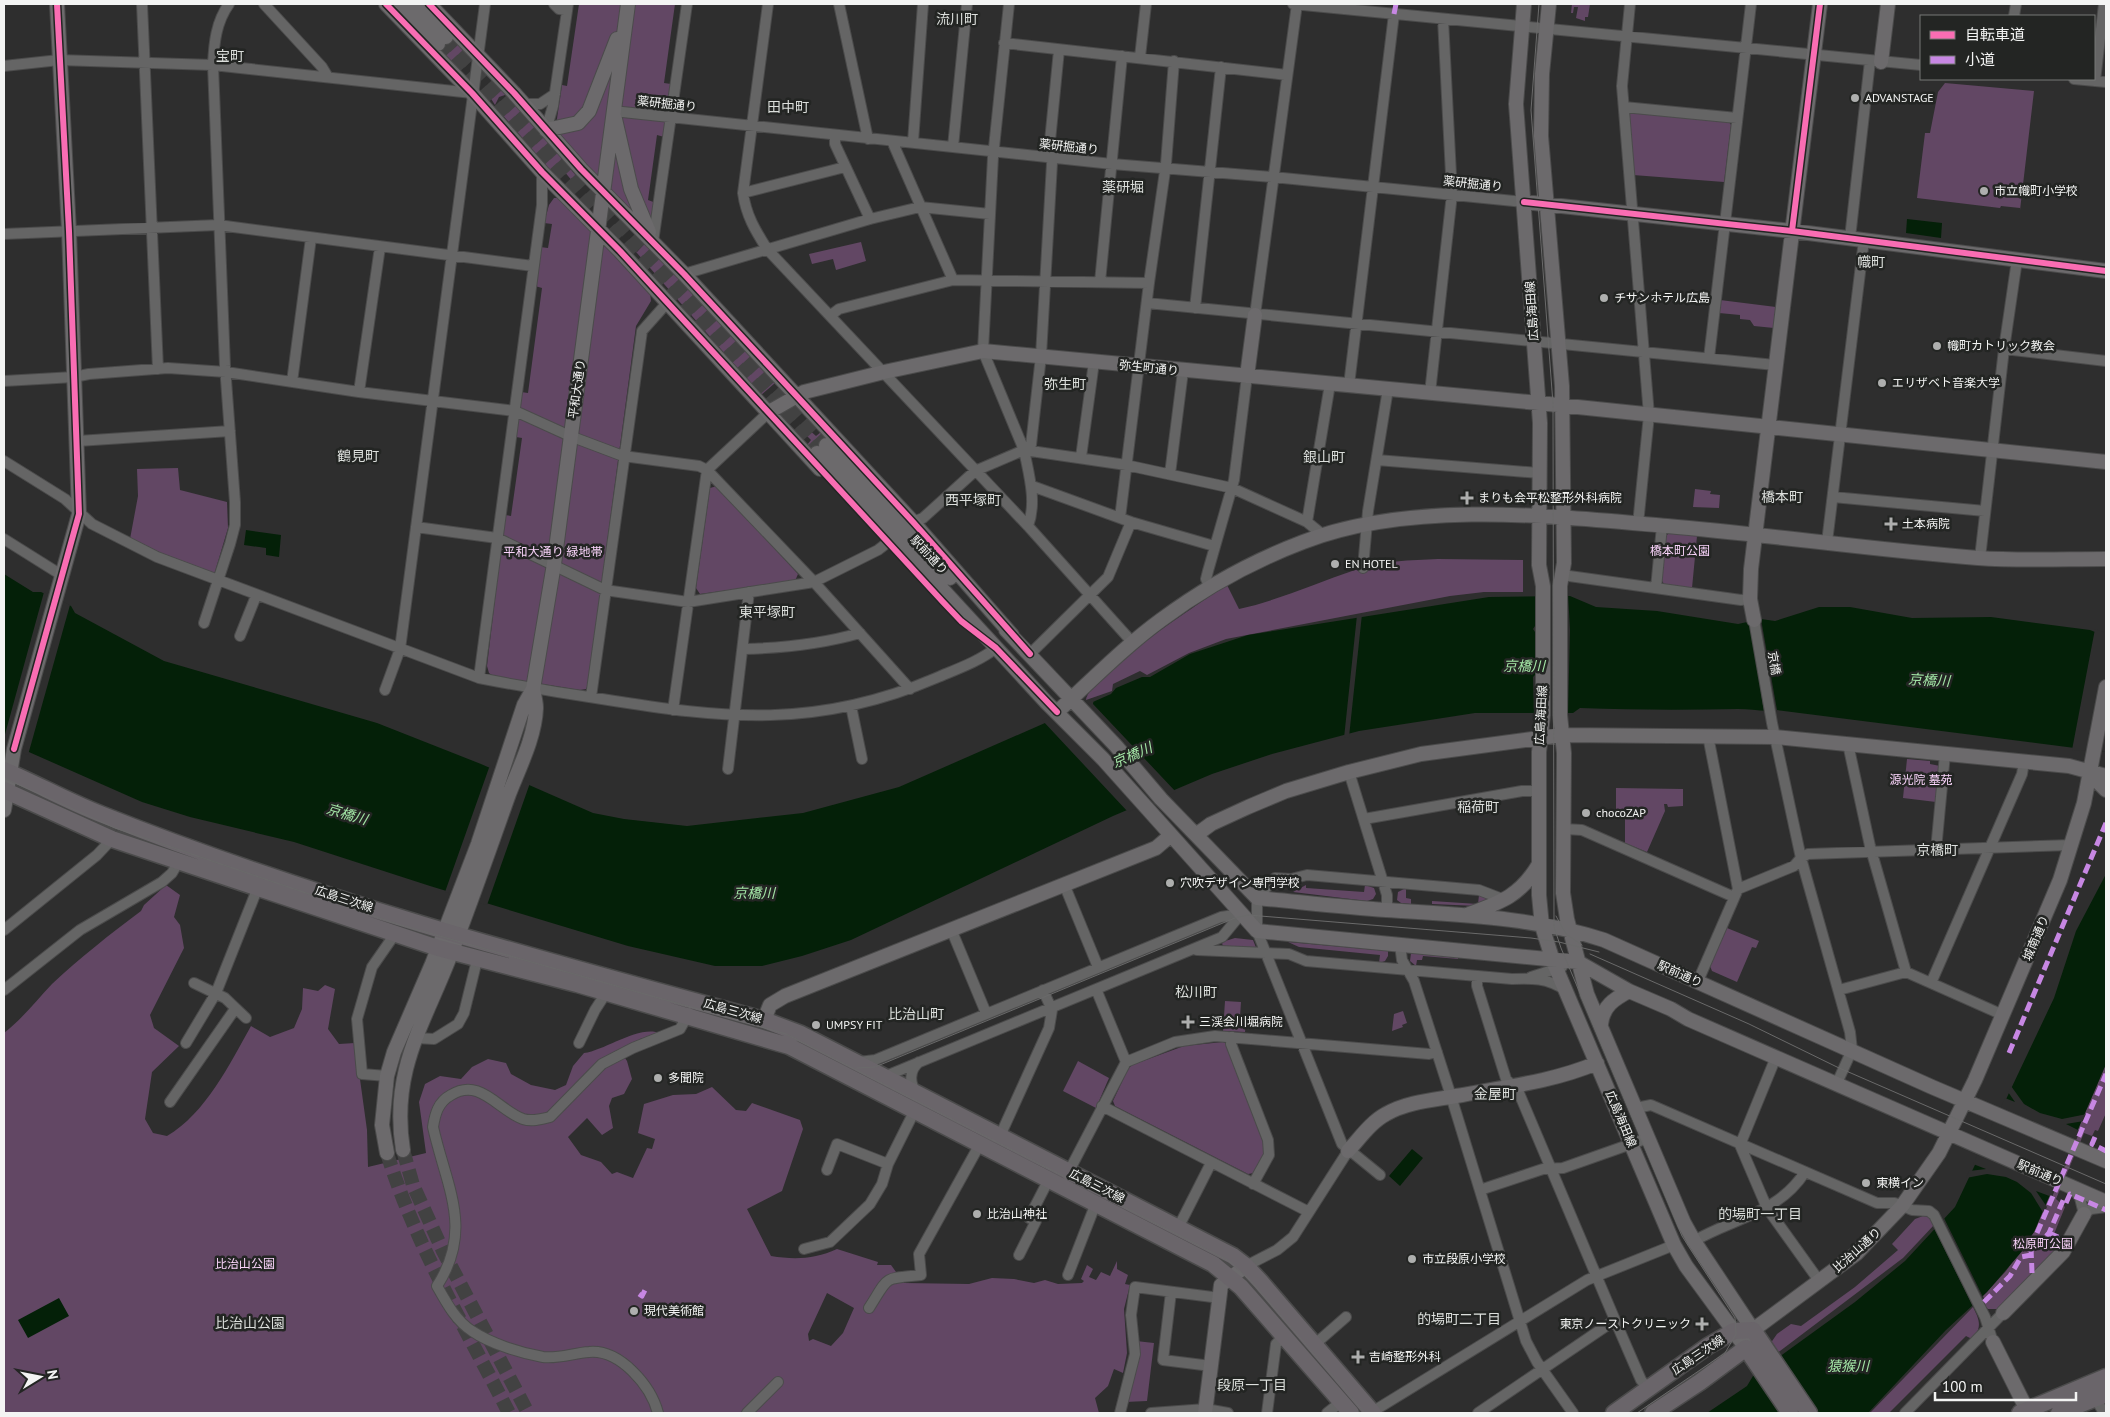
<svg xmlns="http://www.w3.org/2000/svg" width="2110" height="1417" font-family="'PT Sans','Noto Sans JP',sans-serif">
<rect width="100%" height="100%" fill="#2e2e2e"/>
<path fill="#624764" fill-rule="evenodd" d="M579,4h96l-11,79 7,1 -7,53 -7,-2 -9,65 8,3 -2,20 -22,-7 -77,-84 7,-47 5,1z
M1572,4h18l-2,13h-3v4l-9,-3 2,-11h-4l-1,6h-2z
M459,41c6,11 6,21 -8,22l-9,-7z
M1945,83l89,8 -14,119v-2l-19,-2 -1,2 -83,-10 8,-65h5l8,-41z
M495,84l13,10 -9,3 -4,8 -7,-11 1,-7z
M513,99l64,78 -3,19 -6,-6 6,-7 -11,-13 -7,7 -56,-65 9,-5z
M1632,111l97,11 2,3 -7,57 -91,-7 -5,-60z
M554,198h7l89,95 1,8 -15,25 -48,359 -2,4 -6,1 -87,-14 -4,-3 -2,-7 18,-151 6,1 11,-78 -6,-1 5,-45 7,1 14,-105 -7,-2 5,-39 8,1 4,-24 -8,-1 5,-18z
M646,242l129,141 -14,12 -131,-150 7,7z
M861,242l5,19 -30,9 -3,-11 -21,5 -3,-10z
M1720,300l56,7 -2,21 -20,-2 -4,-6 -10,-1v-4l-21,-2z
M807,428l9,8 5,-4 4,4 -15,13 -3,-4 4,-5 -8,-8z
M178,468l2,22 47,12 1,26 -14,47 -55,-22 -29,-14 8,-43 -1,-27z
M717,486l81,88 -3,7 -95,13 -4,-6 14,-100z
M1695,489l16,2 -1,3 10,1 -1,13 -26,-1z
M1669,533l28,3 -5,52 -28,-4 -3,-5 4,-42z
M1438,559l85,1v32h-39l-34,4 -224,43 -37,14 -42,22 -7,-4 -27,13 -1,7 -26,9c4,-25 116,-99 141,-115l12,24c41,-9 77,-26 116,-39 26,-9 56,-10 83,-11z
M1907,759l23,2v3l10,2 -4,36 -33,-4z
M1616,788l67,1v17l-15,1 -1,-3h-3l1,7 -18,41 -22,-9v-25h-9z
M166,885l14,10 -6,22 6,8 4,23 -34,67 4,13 25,18 -27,26 -7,47 8,14 14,3c39,-23 62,-71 84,-110l19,11 24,-9 8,-19 1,-21 15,3 7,-6 10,4 -7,40 11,15 16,-1 12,87 1,37 58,-14 -7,-51 6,-18 15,-8 21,3 11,-12 16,-8 18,4 5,11 20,11 24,5 11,-5 7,-19 11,-13c22,-3 54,-28 76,-20l-20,6 -18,15 5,7 5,18 -8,15 -12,4 -3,8 4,22 -11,7 -15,-17 -19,19 13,18 20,7 11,12 5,-2 16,6 14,-30 5,1 3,-10 -17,-6 6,-29 29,-9 23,-1 16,-7 24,23 10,1 6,-8 48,17 3,9 -21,62 -35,18 24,47c24,4 44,3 66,-7l41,13 -1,3h14l13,18 65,1 23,-6 22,1 20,4 11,-3 13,4 24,-1 2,-2 -3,-2 6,-14 6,4 -4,8 7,3 5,-8 9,4 7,-15v8l11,6 -3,9 5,1 -6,24 3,44 -4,20 -9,-4 -6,17 -13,12 4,15h-1095v-380c18,-14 32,-32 48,-49 28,-26 58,-50 89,-73l3,-6zM827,1293l27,15 -11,25 -12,13 -18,-7 -4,2 -1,-7z
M1306,885v3l58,4 1,-7 9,3 2,6 -3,5 -6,2 -74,-9z
M1406,888v10l5,1v5l-10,-1 -4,-3 1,-8z
M1479,895l12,4 -14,7 -45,-2v-3l46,3z
M1727,928l32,13 -3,7 -4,-1 -15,35 -25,-11 -2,-5z
M1235,938l18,2 4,10 -34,-2 -1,-6z
M1288,942l100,9v5l-3,5 -6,2 1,-8 -81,-8z
M1411,953l47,5v1l-35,-3 -1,4h-5l-1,6 -6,-5z
M1225,1001l16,1 -1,15h3v5h3l-1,10 -22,-1z
M1403,1011l4,12 -5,2 1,2 -11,4 2,-17z
M1223,1042l4,2 37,97 1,12 -11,20 -6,1 -133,-68 -2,-5 15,-32 4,-4 52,-19z
M1078,1061l31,17 -13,30 -33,-17z
M2106,1064v49l-8,18 -3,-1 -3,6 -8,-3 -28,66 9,8 -11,27 11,5 -13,17 -53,53h-11l-7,-7 3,-3 -1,-3 23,-25 28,-39z
M1923,1216l7,1 4,8 -31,33 -127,96 -6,-10 7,-10 14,-10 10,2 54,-39 43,-37 -6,-6 23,-25z
M1973,1307c6,12 10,20 -1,32l-6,-3 -77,77h-19z
M1136,1341l18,2 -7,58 -22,1z"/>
<path fill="#042008" d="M1907,219l35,4 -1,15 -35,-5z
M246,530l35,5 -2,22 -13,-2v-7l-22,-3z
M4,574l29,18h8l30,14 4,7 89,48 213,62 104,41 112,49 31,6 63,7 116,-13 96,-26 212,-93 5,-6 26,-11h8l40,-23 58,-19 241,-38 81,-1 26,11 61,4 81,13 23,-5 14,2 44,-14h31l62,11 79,-1 99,13 5,2 11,120 -329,-42c-14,2 -25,-1 -39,-1 -53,1 -105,1 -158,-1l-7,5h-98l-116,18 -87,23 -60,20 -99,42 -262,124 -49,16 -40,10h-47l-87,-20 -198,-60 -136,-44 -104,-25 -48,-15 -138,-61z
M2106,874v190l-72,168 -11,16 1,1 -37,43 -41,38 -78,83h-161l40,-27 6,-10 102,-74 50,-41 50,-54 99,-209 22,-67z
M1412,1149l11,9 -23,28 -11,-10z
M59,1298l10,18 -41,22 -10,-18z"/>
<path fill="#2e2e2e" d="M44,592l26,13 -42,150 -24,-11v-6z
M1535,592l33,1 2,37 -2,85h-34l-1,-38 2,-2v-43l-2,-3 2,-3z
M1362,614l-13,123 -5,1 13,-123z
M1761,619l16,91 -13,2 -14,-91z
M2095,629l11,4v119l-34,-2z
M1094,698l-1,6 83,88 -48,20 -86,-92z
M490,765l40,18 -43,122 -42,-13z
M2011,1086l13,18 16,9 22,6 25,-5 -3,7 -18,3 14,7 -28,66 -16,-6 11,16 -3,7 -13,-21 -14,-11 -11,-5 -19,-3 -21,4 3,-7 17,-2 -13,-5 32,-66 10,4 -7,-10z
M1944,1218l40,81 -11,8 -39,-79z"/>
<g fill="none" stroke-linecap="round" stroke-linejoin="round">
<path stroke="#424242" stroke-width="14" stroke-dasharray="14 7" stroke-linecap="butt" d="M446,37l380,408
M438,44l379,409
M403,1150l10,35 30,66 85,162
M387,1153c28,91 79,176 122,260"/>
<defs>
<path id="street" d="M142,4l16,365
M264,4l58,63 6,10
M554,4l5,5 8,1
M768,4l-25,189c3,22 12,37 24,56l261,277 105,117
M839,4l29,135
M1009,4l-16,153 -10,194 41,99
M1293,4l628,61
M1630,4l-8,82 27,329 -11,109
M2014,16l2,-12
M1004,43l283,32
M1140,57l6,-53
M4,66l55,-6 154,5 259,28
M2074,79l32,3
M2095,81l9,-77
M523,104h17l15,-10
M1624,107l113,11
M613,111l499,53 161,13 251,25
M546,130l7,-24 15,-102
M835,135v9l35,75
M892,141l61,139
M913,142l10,-138
M953,147l14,-143
M743,193l102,-26
M4,234l214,-9 315,41
M1850,238l20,-177
M653,242l34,-238
M684,274l186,-55 50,-12 70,7
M1100,282l22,-226
M1147,303l628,62
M1195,308l26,-241
M831,315l8,-6 114,-29 196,3
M1255,315l42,-311
M2004,349l102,12
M1709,358l42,-354
M4,381l70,-4 15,-3 79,-6 58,4 133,20 156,19 55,25 53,20 76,10 8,4 62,-58
M292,382l19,-144
M1349,385l45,-371
M359,392l21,-145
M1430,393l22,-199 -9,-175
M78,441l152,-10
M1081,457l13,-95
M1377,460l162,13
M4,461l61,38 27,25 65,33 322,121c41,8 82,15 123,21 123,20 215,30 334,-21 21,-9 42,-16 60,-30
M707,470l107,112 96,107
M1170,474l13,-103
M1032,486l99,36 83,24
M1833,497l152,14
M1120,518l29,-235 17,-119 8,-103
M913,522l10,-4 52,-47 49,-21 102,15 106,23 75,34 16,13
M1307,522l23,-138
M1028,526c9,-24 1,-51 -4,-76l7,-5 10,-89 11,-193 -3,-12 10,-101
M416,527l81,11 108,52 83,12 126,-20 64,-32 9,-7
M4,539l59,37
M1827,542l37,-302
M1980,558l24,-209 13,-89
M1363,568l5,-57 20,-122
M1562,575l179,25 9,-1
M1210,588l-4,-9 2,-8 26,-91 13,-104
M1656,588l6,-62
M1754,620l18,103 29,135 49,174 2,18 -15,33
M204,623l26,-79 5,-19v-23l-10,-136 -12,-301c1,-22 3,-43 16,-61
M240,636l16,-40
M744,649c39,-1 78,-5 116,-16
M1030,654l78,-77 23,-55
M479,678l63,-473v-33
M385,690l15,-41 85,-645
M591,697l51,-366 25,-28
M851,706l11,53
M673,710l34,-240
M1848,744l22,102 36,126
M728,769l21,-177
M1349,772l38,123v15
M1364,819l158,-28h17
M1565,829l17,1 152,67
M1936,850l9,-96
M1064,884l34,83
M1738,889l56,-23 7,-8 7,-4 264,-9
M951,929l35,84
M4,930l93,-75 15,-16
M1400,945l2,15 12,21 37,115 75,245 11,21 36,51
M1197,950l92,4 17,7 206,18c19,-1 36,-1 53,11
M1477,976v10l29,93 13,14 96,227 26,60 7,9
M1531,977l31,-10
M1698,981l40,-92 -30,-153
M194,983l31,15 21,20
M1931,983l91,-209 2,-12
M1096,989l30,73
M4,990l76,-60 82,-48 10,-9 7,-12
M1839,990l67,-18 97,43
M1232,1037l-1,7 37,96 1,15 -16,29
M416,1038l18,1 24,-15 6,-11 13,-53
M186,1043l30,-50 42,-106
M579,1043l16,-33 11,-17
M1776,1057l-36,88 27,63 53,74
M859,1062l16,-2 346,-143 20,-3
M387,1076l-25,-2 -5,-55 15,-52 23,-33
M881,1078l341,-141 19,-23
M917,1093c-8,-9 -8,-23 2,-31
M170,1102l65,-93
M1102,1106l207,106
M1636,1108l15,-3 226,98h18l17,7 17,1 5,4 51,102 8,25
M1000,1136l49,-108 3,-18 -9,-20
M827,1170l10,-26 51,20
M1067,1175l59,-113 49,-20 40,-6 214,18 8,-2
M1380,1175l-38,-31 -85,-213v-33l18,-20 16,1 16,-4 172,15 26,10
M2072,1187l8,11 4,16 7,-5 15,-2
M1480,1190l63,-21 20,-1 85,-30
M1178,1228l33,-65
M1694,1241c39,-23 84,-27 111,-69
M804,1249l26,-7 40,-38 12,-20 6,-20 27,-54
M1019,1255l17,-34 -7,-3 20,-39
M1246,1266l31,-16 16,-13 55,-86
M1068,1275l28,-72
M1171,1292l-8,68 48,6
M869,1308c21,-33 13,-29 52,-33l-2,-21 61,-110
M1314,1345l32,-28
M2091,1401l7,2 6,10
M1372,1412l215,-132 87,-35
M658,1413c-7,-27 -38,-64 -69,-61 -15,1 -31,7 -46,5 -22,-4 -52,-13 -71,-26 -16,-10 -26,-29 -35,-45 37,-57 9,-100 -4,-159 2,-13 5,-25 18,-32 29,-18 47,15 72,24 9,3 19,0 27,-2l52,-53 31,-16 47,-19 9,-16
M747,1413l31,-31
M1120,1413l15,-59 -4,-39 4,-28 85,11
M1151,1413l55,-4 22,4
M1267,1413l9,-69 8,-8
M1327,1413l14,-11
M1478,1413l137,-93
M1905,1413l98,-100"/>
<path id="secondary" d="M386,4l86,89 70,79 78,79 200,218
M400,4l38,40
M415,4l31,33
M429,4l85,89 67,76 103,105 229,248 99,113
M1524,4l-8,100 24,319 -1,142 4,21v129l-4,37v143l3,31 11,35 121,284 12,21 60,82
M1549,4l-7,70 -1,62 21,250 2,177 -4,23v129l4,38 -1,140 4,26 20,75 97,229 10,18 59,89
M1881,62l7,-58
M615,119l16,70 18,43
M546,130l32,-7 11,-12 28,-72
M1524,202l268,29 314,40
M1247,376l8,-61
M769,412l35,-20 80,-20 99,-21 556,52 567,59
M826,445l124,133
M817,453l229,249 57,57 154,172 321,31 51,29 42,18 17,10 418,183
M1754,620l-4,-21 1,-30 69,-565
M1006,630l110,116 45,53 96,99
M1057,712c34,-31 67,-65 104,-92 43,-32 92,-59 142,-78 108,-42 250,-26 364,-16 104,9 207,24 311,32 42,3 86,1 128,1
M2090,771l8,11 8,8
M4,810l10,-61 65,-235 -10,-283 -12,-227
M1196,835l15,-11 37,-17 38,-16 63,-19 72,-18 141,-19 213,2 294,29 37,10
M1257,898c43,4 86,9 129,12 73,5 148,7 218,30l328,147 174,74
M1469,914c33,-12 52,-19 70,-50
M764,1020l6,-15 15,-9 371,-148 14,-12
M1601,1024c2,-18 13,-25 28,-33
M403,1150c-13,-81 22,-127 49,-199 20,-52 38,-104 57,-157 10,-26 26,-57 27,-86 0,-6 -2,-13 -3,-19
M1348,1151c12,-13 23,-29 38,-37 21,-12 47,-14 70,-18 48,-9 96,-14 141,-33
M387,1153l-5,-28 5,-49 7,-24 38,-88 46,-120 46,-139 9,-16 21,-125 74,-560
M2003,1313l60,-61 21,-38
M1750,1336l3,-6 104,-77 45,-47 37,-53 36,-73 85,-200 24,-77 22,-116
M1993,1342l34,68
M1205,1413l16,-128 25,-19"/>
<path id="primary" d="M4,770c33,14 65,32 99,45 214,85 439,145 661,205l37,14 432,222 13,10 14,15 113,132
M4,790l108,49 326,109 139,36 212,62 424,218 28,23 110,126
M1614,1413l94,-67 26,-15 19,-1 56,83
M1653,1413l47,-31 46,-34 44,65
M2020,1413l86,-36
M2059,1413l47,-19"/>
</defs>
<use href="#street" stroke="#4b4b4b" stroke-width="12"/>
<use href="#secondary" stroke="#4b4b4b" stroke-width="16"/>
<use href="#primary" stroke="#4b4b4b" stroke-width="19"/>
<use href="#street" stroke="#656565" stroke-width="10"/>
<use href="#secondary" stroke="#6c6a6c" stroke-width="14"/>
<use href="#primary" stroke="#6a656a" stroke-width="16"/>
<path stroke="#6a6a6a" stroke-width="1" d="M1539,4l-8,106 22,294 1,523 7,21 121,288 53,82 1,16 -11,19 -88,60
M4,778l111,50 282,96 389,110 443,227 21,19 115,133
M1556,916l10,18 16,11
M1590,954l159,70 88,43 269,117
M857,1068l18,-1 360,-149 13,-3 283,23 28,4 40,10"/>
<path stroke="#c787e3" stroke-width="5" stroke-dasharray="10 5" stroke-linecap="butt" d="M1394,14l2,-10
M2009,1053l97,-230
M2095,1137l-3,7 14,7
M2066,1203l4,-9 36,16
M2037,1233l69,-159
M2049,1233l9,4
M2032,1273l-1,-26 10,-5 8,-9 16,-37
M639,1294l3,2 3,-6
M1984,1302l26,-26 11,-19 10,-2"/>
<defs>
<path id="cycleway" d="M386,4l86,89 70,79 78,79 323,351 18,19 35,27 61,64
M429,4l85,89 67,76 103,105 229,248 117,132
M1524,202l268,29 314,40
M1792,231l28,-227
M14,749l65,-235 -10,-283 -12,-227"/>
</defs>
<use href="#cycleway" stroke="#232523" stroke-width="9"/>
<use href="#cycleway" stroke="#f96db3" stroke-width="6"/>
</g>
<g fill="#aeafae" stroke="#232523" stroke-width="2">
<circle cx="1855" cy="98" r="5"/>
<circle cx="1984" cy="191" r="5"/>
<circle cx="1604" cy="298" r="5"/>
<circle cx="1937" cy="346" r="5"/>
<circle cx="1882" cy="383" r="5"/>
<path d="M1464.5 490.5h5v5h5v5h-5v5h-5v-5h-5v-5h5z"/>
<path d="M1888.5 516.5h5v5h5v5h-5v5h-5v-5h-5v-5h5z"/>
<circle cx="1335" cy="564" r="5"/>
<circle cx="1586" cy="813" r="5"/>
<circle cx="1170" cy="883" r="5"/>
<path d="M1185.5 1014.5h5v5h5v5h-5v5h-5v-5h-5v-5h5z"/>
<circle cx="816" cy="1025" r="5"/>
<circle cx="658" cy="1078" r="5"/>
<circle cx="1866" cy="1183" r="5"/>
<circle cx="977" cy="1214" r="5"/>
<circle cx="1412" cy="1259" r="5"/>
<circle cx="634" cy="1311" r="5"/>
<path d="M1699.5 1316.5h5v5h5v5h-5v5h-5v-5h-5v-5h5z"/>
<path d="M1355.5 1349.5h5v5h5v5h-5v5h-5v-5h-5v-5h5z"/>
</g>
<g text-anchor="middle" stroke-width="5" stroke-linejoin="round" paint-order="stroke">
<g font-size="12" fill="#f3f4f3" stroke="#232523" text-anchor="start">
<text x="1865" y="102">ADVANSTAGE</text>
<text x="1994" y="195">市立幟町小学校</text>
<text x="1614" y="302">チサンホテル広島</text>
<text x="1947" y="350">幟町カトリック教会</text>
<text x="1892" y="387">エリザベト音楽大学</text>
<text x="1478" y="502">まりも会平松整形外科病院</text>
<text x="1902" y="528">土本病院</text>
<text x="1345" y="568">EN HOTEL</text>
<text x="1596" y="817">chocoZAP</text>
<text x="1180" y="887">穴吹デザイン専門学校</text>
<text x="1199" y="1026">三渓会川堀病院</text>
<text x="826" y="1029">UMPSY FIT</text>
<text x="668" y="1082">多聞院</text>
<text x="1876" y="1187">東横イン</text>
<text x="987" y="1218">比治山神社</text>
<text x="1422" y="1263">市立段原小学校</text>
<text x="644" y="1315">現代美術館</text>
<text x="1691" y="1328" text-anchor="end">東京ノーストクリニック</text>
<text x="1369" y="1361">吉崎整形外科</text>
</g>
<g font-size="12" fill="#f3f4f3" stroke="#232523">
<text transform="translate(667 104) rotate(6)" y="4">薬研掘通り</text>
<text transform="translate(1069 147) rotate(6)" y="4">薬研掘通り</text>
<text transform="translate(1473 184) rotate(6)" y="4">薬研掘通り</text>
<text transform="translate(1532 311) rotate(-94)" y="4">広島海田線</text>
<text transform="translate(1149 368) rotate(6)" y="4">弥生町通り</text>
<text transform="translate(577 389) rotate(-82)" y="4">平和大通り</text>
<text transform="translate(929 555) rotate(47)" y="4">駅前通り</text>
<text transform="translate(1774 663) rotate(80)" y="4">京橋</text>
<text transform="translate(1541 715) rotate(-87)" y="4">広島海田線</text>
<text transform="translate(344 899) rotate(18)" y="4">広島三次線</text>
<text transform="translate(2036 938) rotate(-67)" y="4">城南通り</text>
<text transform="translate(1680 974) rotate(24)" y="4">駅前通り</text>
<text transform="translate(733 1011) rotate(16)" y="4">広島三次線</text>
<text transform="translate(1621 1119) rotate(67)" y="4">広島海田線</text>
<text transform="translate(2040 1173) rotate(23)" y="4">駅前通り</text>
<text transform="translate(1097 1186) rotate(27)" y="4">広島三次線</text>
<text transform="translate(1857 1250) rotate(-42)" y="4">比治山通り</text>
<text transform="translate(1698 1355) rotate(-34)" y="4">広島三次線</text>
</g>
<g font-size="12" fill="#fad4fb" stroke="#232523">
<text x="1680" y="555">橋本町公園</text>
<text x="553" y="556">平和大通り 緑地帯</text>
<text x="1921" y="784">源光院 墓苑</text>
<text x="2043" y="1248">松原町公園</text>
<text x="245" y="1268">比治山公園</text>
</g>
<g font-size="14" fill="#dcdfdc" stroke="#232523">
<text x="957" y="24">流川町</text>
<text x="230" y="61">宝町</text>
<text x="788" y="112">田中町</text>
<text x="1123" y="192">薬研堀</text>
<text x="1871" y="267">幟町</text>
<text x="1065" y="389">弥生町</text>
<text x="358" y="461">鶴見町</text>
<text x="1324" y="462">銀山町</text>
<text x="1782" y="502">橋本町</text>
<text x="973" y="505">西平塚町</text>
<text x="767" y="617">東平塚町</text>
<text x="1478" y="812">稲荷町</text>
<text x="1937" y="855">京橋町</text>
<text x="1196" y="997">松川町</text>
<text x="916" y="1019">比治山町</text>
<text x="1495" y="1099">金屋町</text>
<text x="1760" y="1219">的場町一丁目</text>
<text x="1459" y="1324">的場町二丁目</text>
<text x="250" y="1328">比治山公園</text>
<text x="1252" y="1390">段原一丁目</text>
</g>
<g font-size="14" font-style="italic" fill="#a4e7a7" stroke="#232523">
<text x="1524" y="671">京橋川</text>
<text transform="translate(1929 680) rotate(3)" y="5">京橋川</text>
<text transform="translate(1132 755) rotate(-24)" y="5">京橋川</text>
<text transform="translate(347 814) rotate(16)" y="5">京橋川</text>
<text x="754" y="898">京橋川</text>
<text x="1848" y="1371">猿猴川</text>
</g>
</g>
<rect width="2110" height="1417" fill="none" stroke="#f3f4f3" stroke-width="10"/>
<rect x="1920" y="15" width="175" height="65" fill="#232523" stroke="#767876"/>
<rect x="1930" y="31" width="25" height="8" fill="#f96db3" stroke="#767876"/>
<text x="1965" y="40" font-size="15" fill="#f3f4f3">自転車道</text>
<rect x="1930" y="56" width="25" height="8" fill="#c787e3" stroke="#767876"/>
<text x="1965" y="65" font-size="15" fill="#f3f4f3">小道</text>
<g transform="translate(40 1377) rotate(80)" stroke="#232523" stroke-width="4" paint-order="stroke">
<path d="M0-4L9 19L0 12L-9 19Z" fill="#f3f4f3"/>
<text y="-8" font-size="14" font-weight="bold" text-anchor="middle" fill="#f3f4f3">N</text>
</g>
<path d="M1935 1392v8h141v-8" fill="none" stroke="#f3f4f3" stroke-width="2.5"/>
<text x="1942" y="1392" font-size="15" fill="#f3f4f3" stroke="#232523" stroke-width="4" paint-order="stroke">100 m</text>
</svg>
